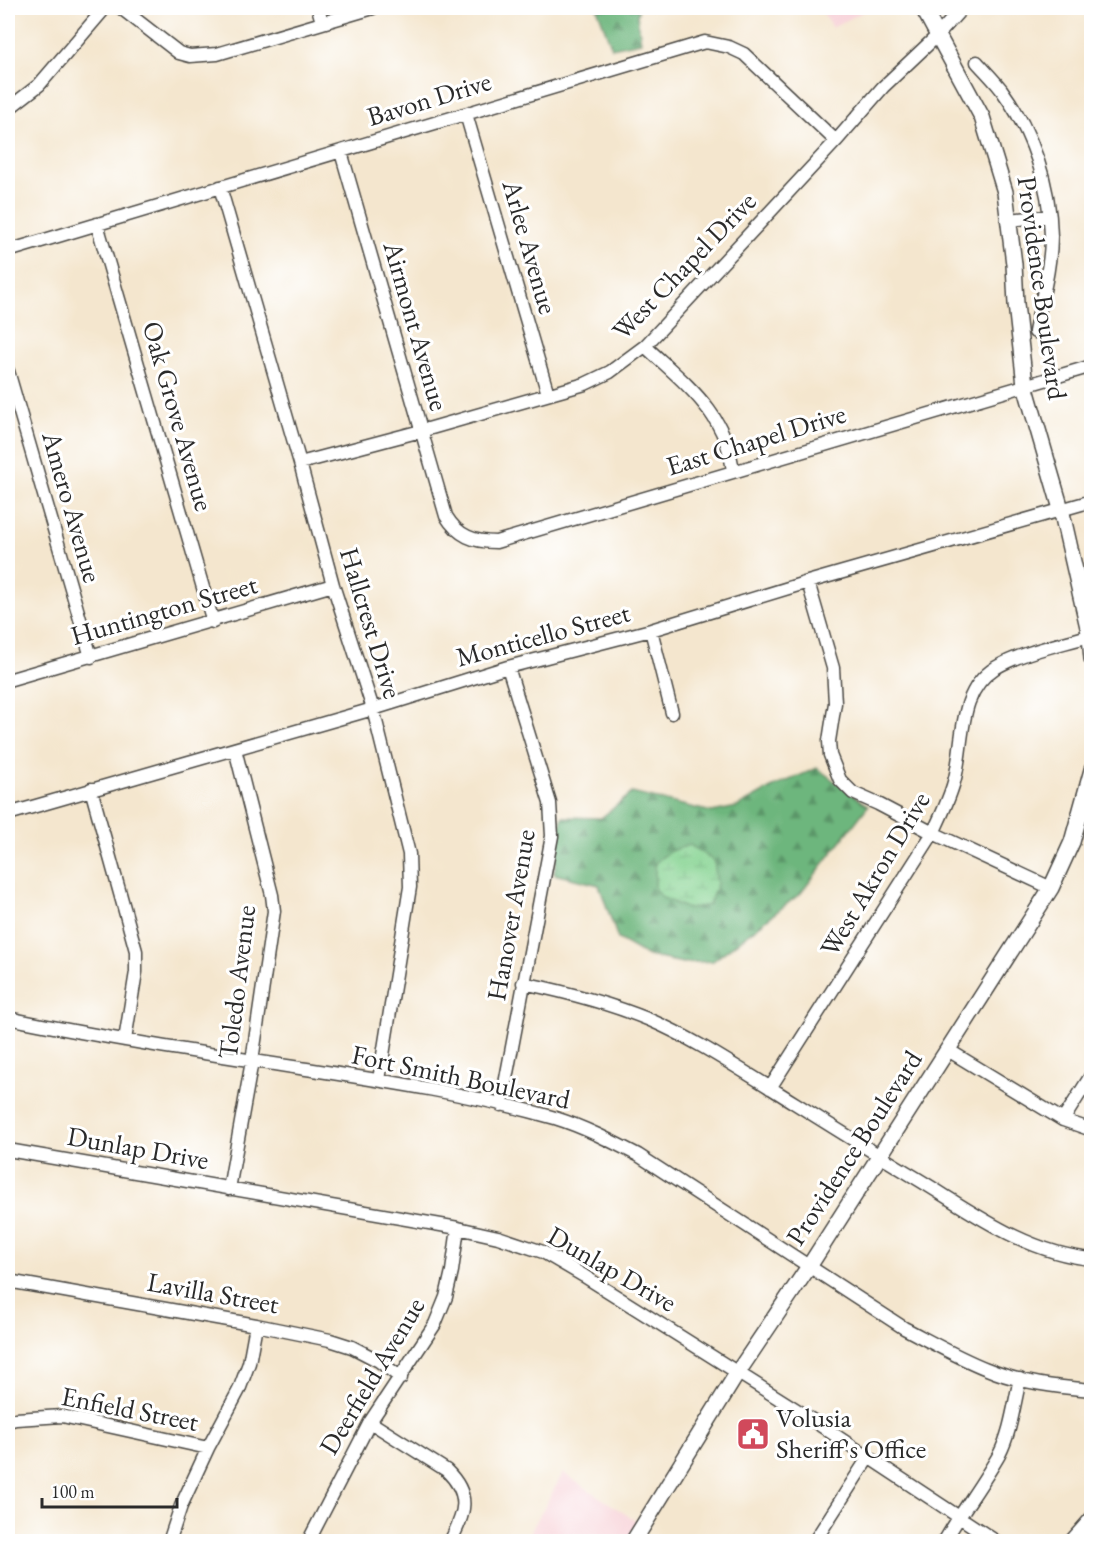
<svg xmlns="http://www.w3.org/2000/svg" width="1099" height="1549" font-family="'EB Garamond',serif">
<defs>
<pattern id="forest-firs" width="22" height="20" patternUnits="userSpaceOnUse" patternTransform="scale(1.5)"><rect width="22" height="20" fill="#6db67d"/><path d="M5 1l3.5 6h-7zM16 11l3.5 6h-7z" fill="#5a9467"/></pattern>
<pattern id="wetland-marsh" width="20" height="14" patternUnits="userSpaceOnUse" patternTransform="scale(1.5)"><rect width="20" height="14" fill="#87d493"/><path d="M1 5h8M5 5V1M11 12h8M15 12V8" fill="none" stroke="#75b67f"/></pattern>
</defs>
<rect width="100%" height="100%" fill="#fff"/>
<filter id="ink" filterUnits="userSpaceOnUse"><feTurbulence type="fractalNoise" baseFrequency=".0167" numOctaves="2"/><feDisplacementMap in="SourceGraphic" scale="12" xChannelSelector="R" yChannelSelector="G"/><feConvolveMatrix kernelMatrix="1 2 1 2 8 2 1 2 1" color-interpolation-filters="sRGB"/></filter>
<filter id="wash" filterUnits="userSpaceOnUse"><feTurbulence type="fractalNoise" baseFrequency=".008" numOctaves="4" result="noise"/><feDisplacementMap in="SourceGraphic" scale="24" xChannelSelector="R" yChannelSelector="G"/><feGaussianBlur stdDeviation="1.35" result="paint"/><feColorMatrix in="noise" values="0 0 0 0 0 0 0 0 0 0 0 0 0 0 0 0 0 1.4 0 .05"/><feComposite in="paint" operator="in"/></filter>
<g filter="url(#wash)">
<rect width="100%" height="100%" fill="#f4e6ce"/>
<path fill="#f7cfd5" d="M820,8h50l-38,20z
M563,1473l76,50 -12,18 -102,1z"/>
<path fill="url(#forest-firs)" stroke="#4c7054" stroke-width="1.5" d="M597,8h42l-2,7 4,27 -29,6z
M817,768l51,38 -67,87 -88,68 -30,2 -35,-7 -30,-17 -19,-54 -45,-11 8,-57 39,1 31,-25 80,19 25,-5 34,-19z"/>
<path fill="url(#wetland-marsh)" stroke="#59805f" stroke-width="1.5" d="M690,845l24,16 3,23 -8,21 -21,4 -25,-11 -8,-8v-27l15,-12z"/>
</g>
<g filter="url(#ink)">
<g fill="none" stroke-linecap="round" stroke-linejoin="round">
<defs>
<path id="minor" d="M121,8l58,45 11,3 27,-2 156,-46
M318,8l4,14
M977,62c8,9 17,18 24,27 31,42 49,95 50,147 0,32 -10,65 -16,96
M8,109l31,-24 66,-77
M466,114l82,280
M341,152l105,364c12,20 28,26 50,26l596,-176
M220,187l80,276 33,122 40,124 36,145 1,33 -31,193
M1009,220l40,-4
M97,224l116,398
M8,251l697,-209 24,5 15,7 92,87
M645,346c40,38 82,67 88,126
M8,371l83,286
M300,463l121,-32 164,-47 25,-12 35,-26 191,-205 47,-54 55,-52 24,-27
M808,582l25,86 2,35 -6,38 1,14 10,25 13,13 25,11 55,29 118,55
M651,630l21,83
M8,680l325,-95
M91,789l45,162v21l-11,68
M8,814l365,-105 135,-42 143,-37 157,-48 284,-81
M523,983c43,9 86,20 127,37 42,18 80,43 119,67 48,30 97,61 147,91 55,33 109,75 176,81
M8,1018c96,20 194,35 292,50 85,13 172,26 255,50 29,9 56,23 83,37l266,173c27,14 55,30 83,41 33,14 70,18 105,21
M948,1050l115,70 29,10
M770,1088l163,-255c8,-17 16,-33 21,-51 11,-38 2,-89 41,-114 29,-17 65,-23 97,-33
M501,1105l51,-269 -2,-33 -42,-136
M1063,1120l29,-46
M8,1150l450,78 40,9 45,15 41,24 213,134 200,132
M229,1189l23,-128 22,-150 -2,-16 -37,-146
M8,1281l248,44 74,15 22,7 27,14 22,17
M8,1421l8,-2 46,-3 146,32
M370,1422l76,48c26,25 19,43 4,72
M169,1542l12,-36 27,-58 31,-58 10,-27 7,-38
M308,1542l62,-120 65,-98 11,-27 6,-26 6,-43
M814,1542l54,-84
M944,1542c17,-30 38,-57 55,-87 12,-23 15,-51 21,-76
M1070,1542l22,-25"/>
<path id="major" d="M923,8l59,109 23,75 9,72 2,40 9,81 36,124 29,127 2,23
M633,1542l105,-170 72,-107 241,-377 21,-46 20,-72"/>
</defs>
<use href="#minor" stroke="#494743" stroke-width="15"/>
<use href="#major" stroke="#494743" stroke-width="18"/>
<use href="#minor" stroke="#fff" stroke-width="12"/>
<use href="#major" stroke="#fff" stroke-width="15"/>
</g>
</g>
<defs>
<symbol id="civic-square" viewBox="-11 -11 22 22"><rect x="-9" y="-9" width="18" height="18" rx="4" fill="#d1495b" stroke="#fff"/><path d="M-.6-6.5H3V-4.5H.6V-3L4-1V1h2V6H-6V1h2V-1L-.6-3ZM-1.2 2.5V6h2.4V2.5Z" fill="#fff"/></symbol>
</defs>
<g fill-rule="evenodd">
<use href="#civic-square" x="734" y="1415" width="38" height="38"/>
</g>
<g text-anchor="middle" stroke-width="6" stroke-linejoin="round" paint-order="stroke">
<g font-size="27" fill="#2b2b2b" stroke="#fff">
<text transform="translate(429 99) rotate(-17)" y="9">Bavon Drive</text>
<text transform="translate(530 247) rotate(74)" y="9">Arlee Avenue</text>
<text transform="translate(684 266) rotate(-46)" y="9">West Chapel Drive</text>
<text transform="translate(1042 288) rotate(82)" y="9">Providence Boulevard</text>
<text transform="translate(416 326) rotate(74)" y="9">Airmont Avenue</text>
<text transform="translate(178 416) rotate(74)" y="9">Oak Grove Avenue</text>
<text transform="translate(756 440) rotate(-17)" y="9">East Chapel Drive</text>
<text transform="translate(72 507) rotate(74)" y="9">Amero Avenue</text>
<text transform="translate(164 610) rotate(-16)" y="9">Huntington Street</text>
<text transform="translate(371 623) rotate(73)" y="9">Hallcrest Drive</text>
<text transform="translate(543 635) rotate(-15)" y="9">Monticello Street</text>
<text transform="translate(875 874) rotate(-59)" y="9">West Akron Drive</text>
<text transform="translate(511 915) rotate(-80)" y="9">Hanover Avenue</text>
<text transform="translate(237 982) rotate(-83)" y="9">Toledo Avenue</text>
<text transform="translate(461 1077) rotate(12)" y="9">Fort Smith Boulevard</text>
<text transform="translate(138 1148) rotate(10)" y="9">Dunlap Drive</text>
<text transform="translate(854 1148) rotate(-57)" y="9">Providence Boulevard</text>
<text transform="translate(612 1269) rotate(30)" y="9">Dunlap Drive</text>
<text transform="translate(213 1293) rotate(10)" y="9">Lavilla Street</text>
<text transform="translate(372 1376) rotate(-59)" y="9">Deerfield Avenue</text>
<text transform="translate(130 1409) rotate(11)" y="9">Enfield Street</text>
</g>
<g font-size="27" fill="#2b2b2b" stroke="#fff" text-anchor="start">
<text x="776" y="1427">Volusia<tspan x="776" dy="31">Sheriff's Office</tspan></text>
</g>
</g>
<rect width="1099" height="1549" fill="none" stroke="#fff" stroke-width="30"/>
<path d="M42 1498v9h135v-9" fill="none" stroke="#2b2b2b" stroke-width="3"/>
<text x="51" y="1498" font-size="18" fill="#2b2b2b" stroke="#ffffff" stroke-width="4.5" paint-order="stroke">100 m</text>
</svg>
